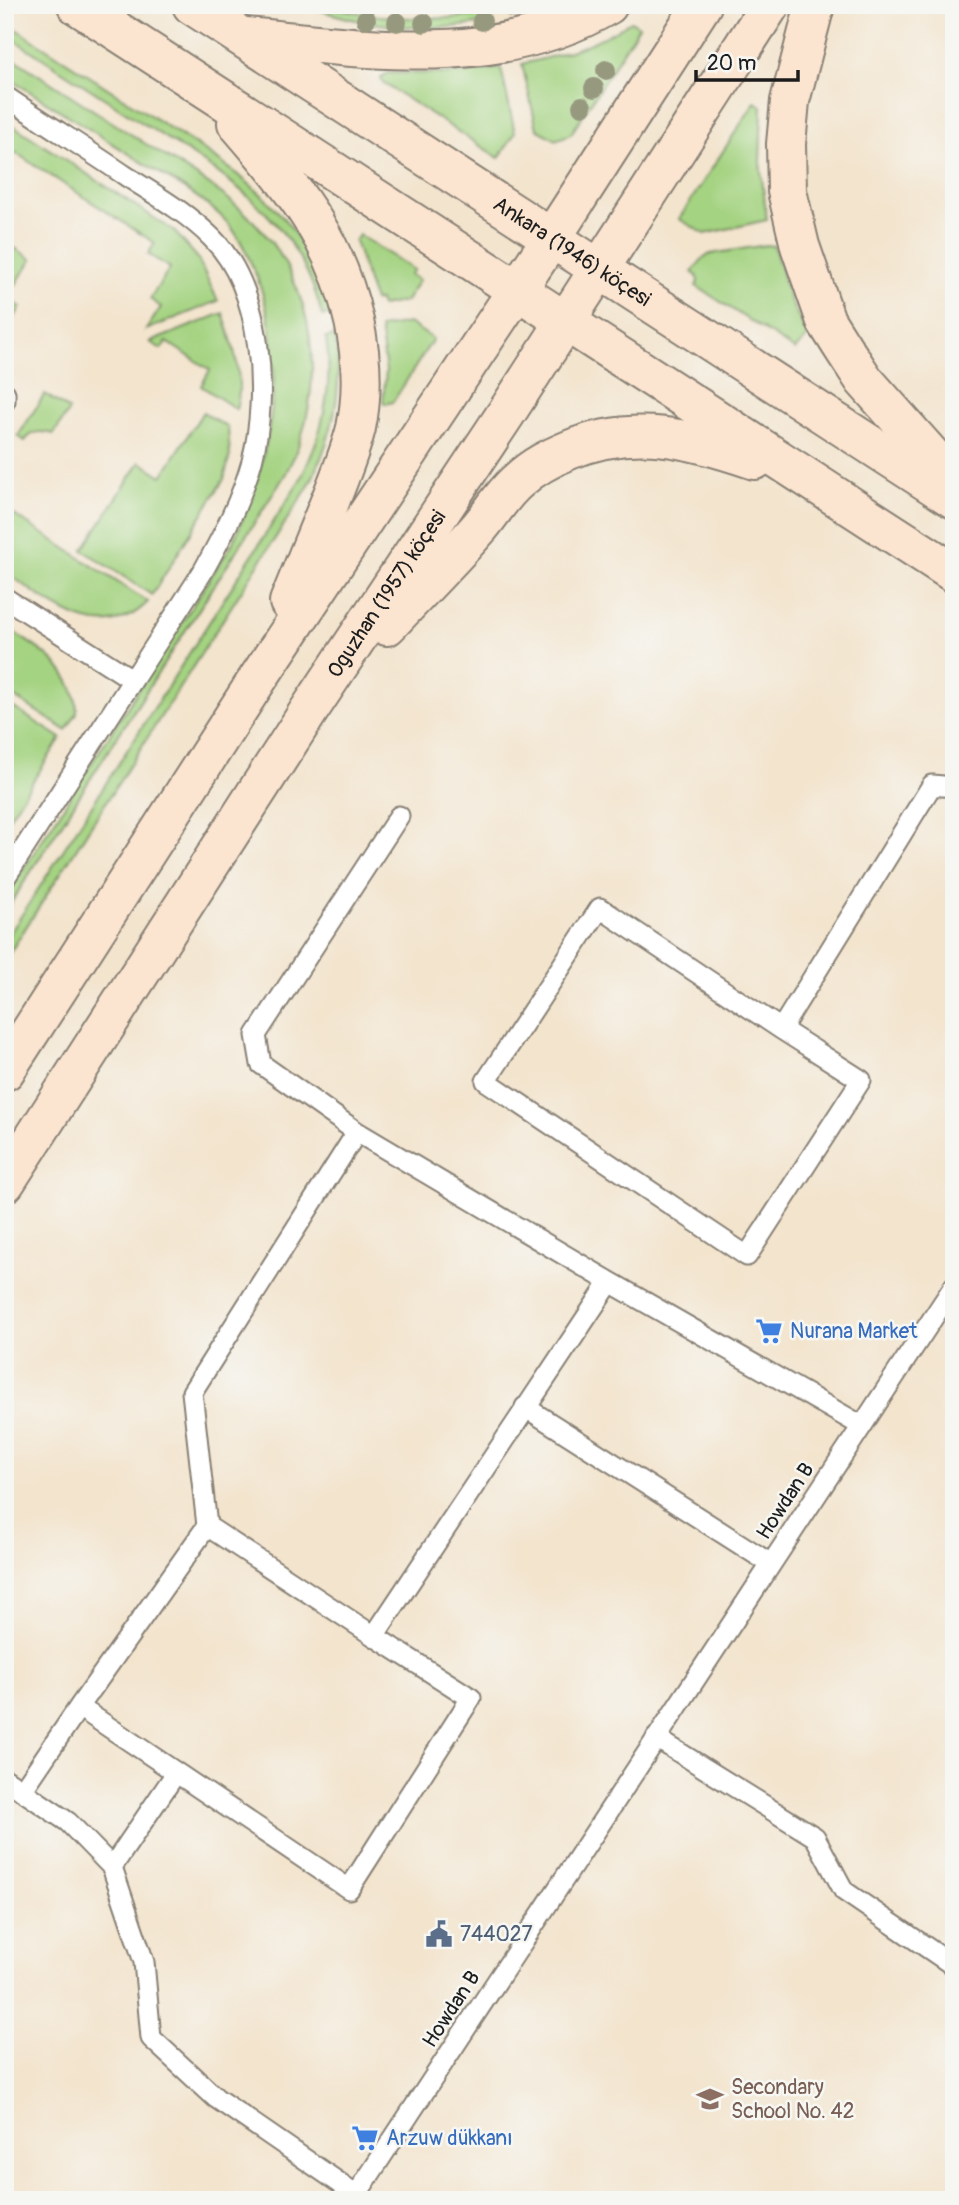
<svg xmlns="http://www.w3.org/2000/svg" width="959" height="2205" font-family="Pangolin,sans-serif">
<rect width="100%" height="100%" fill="#f6f6f2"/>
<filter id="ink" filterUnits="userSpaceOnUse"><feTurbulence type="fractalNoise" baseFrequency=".0143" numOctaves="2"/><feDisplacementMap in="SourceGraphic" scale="14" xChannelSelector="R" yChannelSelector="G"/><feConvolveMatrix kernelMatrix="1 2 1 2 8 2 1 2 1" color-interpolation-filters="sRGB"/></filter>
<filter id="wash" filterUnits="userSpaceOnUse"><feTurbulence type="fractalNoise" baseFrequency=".00686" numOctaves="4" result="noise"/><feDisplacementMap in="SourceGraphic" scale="28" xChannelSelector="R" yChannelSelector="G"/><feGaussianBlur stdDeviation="1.57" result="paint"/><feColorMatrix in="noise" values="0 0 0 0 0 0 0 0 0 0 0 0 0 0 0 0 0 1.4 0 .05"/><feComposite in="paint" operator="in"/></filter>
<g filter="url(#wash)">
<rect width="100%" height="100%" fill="#f3e4cd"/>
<path fill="#a4d381" stroke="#60784e" stroke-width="2" d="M306,5c26,0 50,9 75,11 37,4 73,3 109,-2l2,8c-62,11 -128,6 -186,-17z
M527,5h25l-40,13 -2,-8z
M631,21l8,5 -68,108 -15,6 -19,-11 -15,-65c40,-9 75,-20 109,-43z
M5,22c47,30 93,60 140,90 83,54 163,97 186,203l-9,1c-23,-100 -99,-141 -178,-192 -47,-30 -93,-60 -139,-90z
M5,53c49,32 98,63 147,95 33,21 68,41 96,68 70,66 83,175 37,259l-280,437v-14l227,-354c38,-83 58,-178 25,-267 -9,-21 -17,-42 -34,-59 -24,-23 -56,-40 -83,-57 -45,-28 -90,-57 -135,-85z
M501,68l14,65 -16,25 -116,-75 -2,-5 6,-5 75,1z
M755,102l7,4 -2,56 7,58 -62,14 -26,-15z
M5,120l169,111 23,26 21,44 -72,29 15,-23 -11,-8 20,-31 -22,-14 7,-11 -150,-97z
M359,235l55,35 -4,4 9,6 -13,21 -25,5 -2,-6 -5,1 -19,-60z
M766,245l8,1 15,52 19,38 -13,14 -99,-64 2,-4 -1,-6 -5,-4 12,-15 7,-3z
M15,248l17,11 -25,39 14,9 -8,12 -8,-6v-50z
M223,313c9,29 22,65 13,96l-35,-23 9,-16 -43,-28 -6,7 -11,-7z
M409,323l24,16 -40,63 -8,2 -2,-3 3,-30 -6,-43z
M335,336c10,54 -3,104 -27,151l-303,473v-19l294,-459c23,-45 35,-93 27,-144z
M45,394l24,16 -15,24c-12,-3 -22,-4 -29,7l-7,-5z
M203,412l25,16 2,27 -6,24 -72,116 -69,-45 57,-88 22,14z
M5,509l143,93c-49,49 -98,-1 -143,-30z
M5,627c33,21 72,42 72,86l-11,17 -61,-39z
M11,706l50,32 -56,86v-108z"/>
</g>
<g filter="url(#ink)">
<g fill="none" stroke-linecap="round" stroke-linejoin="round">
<defs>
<path id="lane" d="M5,96c40,27 81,53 121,80 30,19 61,37 86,62 51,51 57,157 40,223 -11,40 -30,76 -50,112l-197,305
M5,393v8
M5,598l128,82
M399,816l-143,219 5,29 96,68 253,150 252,144
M600,908l181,121 80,51 -114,176 -261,-175z
M781,1029l151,-244 22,2
M357,1132l-165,260 15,134 167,110 236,-354
M525,1407l246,157
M207,1526l-128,181 270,182 122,-191 -97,-62
M656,1738l159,99 29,54 110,75
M5,1779l63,43 44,45 32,95 7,76 65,60 141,97
M22,1791l57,-84
M112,1867l64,-94
M353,2200l601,-914"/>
<g id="secondary">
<path d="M77,5l877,568"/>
<path id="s1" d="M192,5l762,494"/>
<path d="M815,5l-25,96 -4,43 1,47 13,55 26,75 17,27 21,32 90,101"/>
<path d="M245,37c122,11 252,33 363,-32"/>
<path d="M237,123c27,32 56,64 78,101 36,59 55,135 41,204 -6,24 -16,48 -25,71 -14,34 -28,69 -42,103"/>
<path d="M387,626c30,-32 62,-64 91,-97 14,-16 25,-36 41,-49 15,-14 31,-22 50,-30 66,-27 121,-12 186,10"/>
<path d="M5,1071l254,-394 292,-438 151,-234"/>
<path id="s2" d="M5,1183l305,-474 197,-297 263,-407"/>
</g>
</defs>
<use href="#lane" stroke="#888074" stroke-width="23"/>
<use href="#secondary" stroke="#888074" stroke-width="42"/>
<use href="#lane" stroke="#fff" stroke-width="19"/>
<use href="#secondary" stroke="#fce5d0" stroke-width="38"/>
</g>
<g fill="#97997f">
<circle cx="366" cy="19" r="10"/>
<circle cx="482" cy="21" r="10"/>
<circle cx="397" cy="22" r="10"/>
<circle cx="424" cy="23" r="10"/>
<circle cx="606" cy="70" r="10"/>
<circle cx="594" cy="88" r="10"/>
<circle cx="582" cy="106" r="10"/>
</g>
</g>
<defs>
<symbol id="supermarket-bare" viewBox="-9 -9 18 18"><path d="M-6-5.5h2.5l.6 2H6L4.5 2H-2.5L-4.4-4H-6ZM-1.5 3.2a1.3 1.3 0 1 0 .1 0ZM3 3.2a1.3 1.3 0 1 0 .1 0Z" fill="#3f7fe0" stroke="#f6f6f2" stroke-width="2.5" paint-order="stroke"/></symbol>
<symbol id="civic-bare" viewBox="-9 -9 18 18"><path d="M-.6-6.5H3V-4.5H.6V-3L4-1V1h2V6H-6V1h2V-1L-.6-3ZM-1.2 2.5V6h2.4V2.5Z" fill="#5c6f8a" stroke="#f6f6f2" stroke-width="2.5" paint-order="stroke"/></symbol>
<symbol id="school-bare" viewBox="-9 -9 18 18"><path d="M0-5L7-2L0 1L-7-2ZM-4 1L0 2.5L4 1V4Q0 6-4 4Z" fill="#8d6e63" stroke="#f6f6f2" stroke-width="2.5" paint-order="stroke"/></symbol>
</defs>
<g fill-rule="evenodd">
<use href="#supermarket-bare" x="750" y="1312" width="38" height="38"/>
<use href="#civic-bare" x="420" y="1915" width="38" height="38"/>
<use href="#school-bare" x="691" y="2080" width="38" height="38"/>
<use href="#supermarket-bare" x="346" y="2119" width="38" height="38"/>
</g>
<g text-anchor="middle" stroke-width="5" stroke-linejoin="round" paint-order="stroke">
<g font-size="21" fill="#1c1c1c" stroke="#f6f6f2">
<text dy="7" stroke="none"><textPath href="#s1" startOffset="453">Ankara (1946) köçesi</textPath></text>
<text dy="7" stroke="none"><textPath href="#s2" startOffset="702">Oguzhan (1957) köçesi</textPath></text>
<text transform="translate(785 1501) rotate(-57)" y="7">Howdan B</text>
<text transform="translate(451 2009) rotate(-57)" y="7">Howdan B</text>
</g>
<g font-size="21" fill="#366cbe" stroke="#f6f6f2" text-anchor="start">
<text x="790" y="1338">Nurana Market</text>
<text x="386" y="2145">Arzuw dükkanı</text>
</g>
<g font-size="21" fill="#4e5e75" stroke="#f6f6f2" text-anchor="start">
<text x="460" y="1941">744027</text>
</g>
<g font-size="21" fill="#785e54" stroke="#f6f6f2" text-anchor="start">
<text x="731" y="2094">Secondary<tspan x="731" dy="24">School No. 42</tspan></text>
</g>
</g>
<rect width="959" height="2205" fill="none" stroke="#f6f6f2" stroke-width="28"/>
<path d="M696 70v10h102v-10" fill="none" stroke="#1c1c1c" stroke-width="3.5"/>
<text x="707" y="70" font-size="21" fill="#1c1c1c" stroke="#f6f6f2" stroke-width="5" paint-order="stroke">20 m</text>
</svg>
